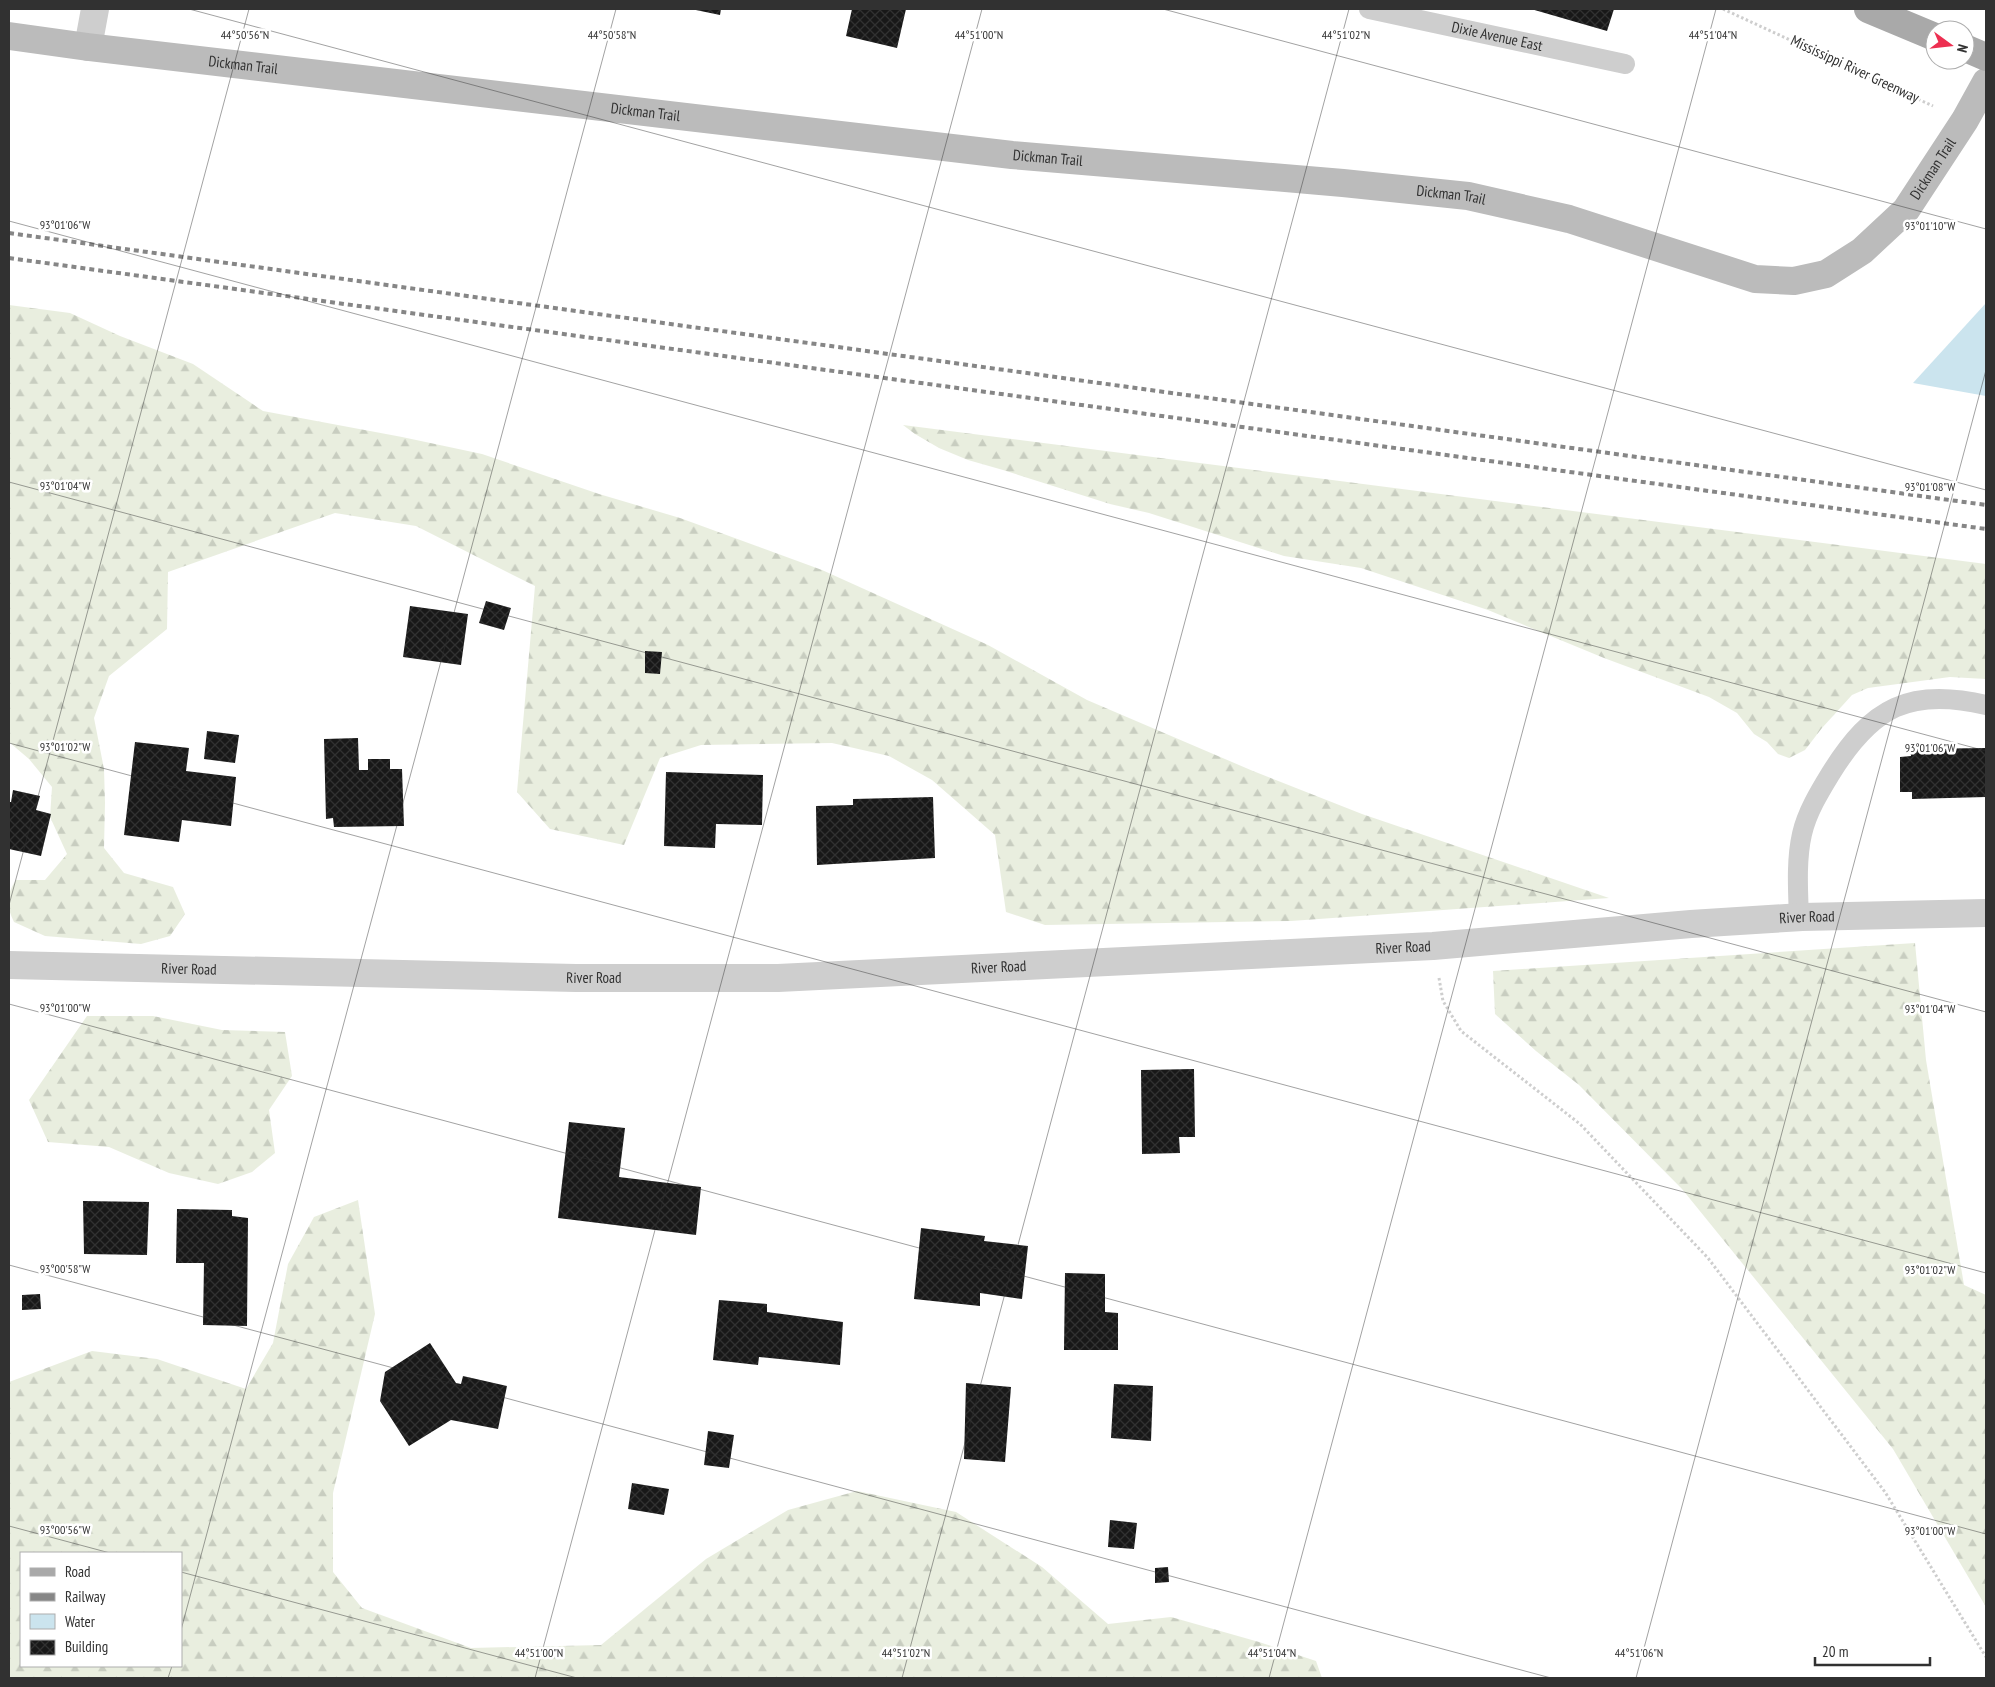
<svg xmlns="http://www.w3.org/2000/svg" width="1995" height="1687" font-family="'PT Sans Narrow',sans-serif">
<defs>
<pattern id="forest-firs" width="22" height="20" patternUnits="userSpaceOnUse" patternTransform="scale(1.25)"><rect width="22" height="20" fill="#e9eedf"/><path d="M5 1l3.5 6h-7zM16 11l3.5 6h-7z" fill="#c8cdc0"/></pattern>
<pattern id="building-cross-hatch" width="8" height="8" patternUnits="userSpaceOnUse" patternTransform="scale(1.25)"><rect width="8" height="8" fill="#181818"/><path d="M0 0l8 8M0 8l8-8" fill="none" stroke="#313131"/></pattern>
</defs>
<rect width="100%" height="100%" fill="#fff"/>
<path fill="url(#forest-firs)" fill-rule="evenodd" d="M9,305l61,8 50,23 73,28 70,47 139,26 80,17 117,40 81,24 142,52 166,75 99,55 166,71 109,43 247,84 -318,23 -246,4 -39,-13 -11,-77 -63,-55 -43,-24 -57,-13 -131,2 -41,13 -36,87 -74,-16 -33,-37 18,-206 -119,-60 -81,-13 -167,59 -1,57 -58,47 -15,42 10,51 1,34 -1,45 20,25 49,14 12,27 -15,22 -29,8 -96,-8 -31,-14c-8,-16 -8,-27 2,-42h29l22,-26 -17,-37 2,-30 -23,-28 -20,-17z
M903,425l1083,139v115l-36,-2 -82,11 -16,7 -30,33 -17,22 -16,8 -11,-4 -11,-12 -13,-8 -17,-21 -28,-16 -105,-39 -116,-48 -127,-42 -77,-12 -135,-43 -39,-9 -107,-34 -35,-10 -29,-12 -24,-14z
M1915,943l11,117 38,225 22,10v312l-93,-158 -211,-260 -103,-104 -43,-34 -41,-37 -2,-43z
M87,1016h66l69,14 63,2 7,44 -23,34 6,43 -23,19 -34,12 -49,-11 -60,-26 -61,-5 -19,-42z
M358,1200l17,114 -42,179v79l29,36 109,40 130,-3 105,-86 82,-49 69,-19 99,21 86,55 66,57 63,-7 88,25 57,19 6,17h-1313v-296l83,-31 65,8 89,30 27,-46 15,-79 26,-47zM181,1553v113h-160v-113z"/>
<path fill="#cbe4ee" d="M1986,303v93l-73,-13z"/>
<path fill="url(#building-cross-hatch)" d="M691,9h30l-1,6z
M852,9h54l-9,39 -51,-12z
M1531,9h83l-7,22z
M486,601l25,7 -7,22 -25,-7z
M410,606l58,8 -7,51 -58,-8z
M645,651l17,1 -2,22 -15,-1z
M207,731l32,4 -4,28 -31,-4z
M358,738l1,32h9v-11h22v10h12l2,57 -70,1 -1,-9 -7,1 -2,-80z
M135,742l54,6 -3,23 50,6 -5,49 -49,-6 -3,22 -55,-7z
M1986,748v49l-74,2v-7h-12v-35l11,-1 -1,-7z
M666,772l97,3 -1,50 -46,-1 -1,24 -51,-2z
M13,790l27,6 -4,14 15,4 -10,42 -32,-7v-47h2z
M933,797l2,61 -118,7 -1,-59 37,-1v-6z
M1194,1069l1,68h-16l1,16 -38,1 -1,-84z
M569,1122l56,6 -6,49 82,10 -5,48 -138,-17z
M83,1201l66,1 -2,53 -63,-1z
M177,1209l55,1v6l16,2 -1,108 -44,-1 1,-62h-28z
M921,1228l64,8 -1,5 44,5 -6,53 -42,-6v13l-66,-7z
M1065,1273l40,1v38l13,1v37h-54z
M40,1294l1,15 -19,1v-15z
M719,1300l48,4v8l76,10 -3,43 -81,-8 -1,8 -45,-5z
M430,1343l26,40 5,1 2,-8 44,10 -9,43 -47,-9 -42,26 -29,-45 5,-29z
M966,1383l45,4 -6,75 -41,-3z
M1114,1384l39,2 -2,55 -40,-3z
M708,1431l26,4 -5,33 -25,-3z
M632,1483l37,6 -5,26 -36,-6z
M1110,1520l27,3 -3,26 -26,-2z
M1168,1567l1,15 -14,1v-15z"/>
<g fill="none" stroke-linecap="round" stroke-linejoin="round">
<path stroke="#cecece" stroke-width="3" stroke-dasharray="2.5 2.5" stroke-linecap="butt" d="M1723,9l210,97
M1439,978l4,23 18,30 119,93 128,134 177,234 101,165"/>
<g stroke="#cecece" stroke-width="20">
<path id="s1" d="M1369,9l256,55"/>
<path d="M1799,917c-1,-26 -3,-57 3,-83 5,-22 18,-43 29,-61 41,-66 79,-86 155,-68"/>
</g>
<g stroke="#cecece" stroke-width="28">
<path d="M88,47l7,-38"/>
<path id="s2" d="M9,965l567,13h202l655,-32 258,-22 111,-7 184,-4"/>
</g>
<path stroke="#bbb" stroke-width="28" id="s3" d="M9,36l79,11 924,108 331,28 125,13 101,23 186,60 39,2 32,-7 36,-23 44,-41 59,-90 21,-38"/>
<path stroke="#a9a9a9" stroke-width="28" d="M1868,9l67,28
M1965,48l21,9"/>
<path stroke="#868686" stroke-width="4" stroke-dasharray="5 4" stroke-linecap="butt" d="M9,233l1977,272
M9,258l1977,271"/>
</g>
<path fill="none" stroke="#313131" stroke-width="1" stroke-opacity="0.45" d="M189,9l1797,481M1163,9l823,220M9,221l1977,530M9,482l1977,530M9,743l1977,530M9,905l240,-896M9,1004l1977,530M9,1265l1542,413M9,1526l101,27M181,1572l396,106M181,1630l435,-1621M168,1678l4,-12M535,1678l447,-1669M902,1678l447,-1669M1269,1678l447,-1669M1636,1678l350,-1308"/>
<g text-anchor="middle" stroke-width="5" stroke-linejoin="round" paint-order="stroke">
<g font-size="15" fill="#313131" stroke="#fff">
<text dy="5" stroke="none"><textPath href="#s1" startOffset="131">Dixie Avenue East</textPath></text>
<text dy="5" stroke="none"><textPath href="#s3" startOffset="236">Dickman Trail</textPath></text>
<text transform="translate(1855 69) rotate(25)" y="5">Mississippi River Greenway</text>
<text dy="5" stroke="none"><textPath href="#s3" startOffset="641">Dickman Trail</textPath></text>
<text dy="5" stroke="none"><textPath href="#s3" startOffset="1046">Dickman Trail</textPath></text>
<text dy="5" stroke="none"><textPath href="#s3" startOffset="1991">Dickman Trail</textPath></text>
<text dy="5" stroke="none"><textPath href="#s3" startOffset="1451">Dickman Trail</textPath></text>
<text dy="5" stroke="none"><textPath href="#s2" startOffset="1800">River Road</textPath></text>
<text dy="5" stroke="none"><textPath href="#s2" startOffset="1395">River Road</textPath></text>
<text dy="5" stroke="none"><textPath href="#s2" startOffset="990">River Road</textPath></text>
<text dy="5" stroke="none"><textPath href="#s2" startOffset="180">River Road</textPath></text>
<text dy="5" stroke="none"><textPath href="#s2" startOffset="585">River Road</textPath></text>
</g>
</g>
<g font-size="12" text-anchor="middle" fill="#313131" stroke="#fff" stroke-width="5" stroke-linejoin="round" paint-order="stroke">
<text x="245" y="39">44°50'56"N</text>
<text x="612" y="39">44°50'58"N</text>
<text x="979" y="39">44°51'00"N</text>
<text x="1346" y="39">44°51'02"N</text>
<text x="1713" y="39">44°51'04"N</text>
<text x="65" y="229">93°01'06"W</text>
<text x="1930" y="230">93°01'10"W</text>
<text x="65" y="490">93°01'04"W</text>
<text x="1930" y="491">93°01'08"W</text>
<text x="65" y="751">93°01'02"W</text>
<text x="1930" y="752">93°01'06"W</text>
<text x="65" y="1012">93°01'00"W</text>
<text x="1930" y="1013">93°01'04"W</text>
<text x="65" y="1273">93°00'58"W</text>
<text x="1930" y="1274">93°01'02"W</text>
<text x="65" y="1534">93°00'56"W</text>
<text x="1930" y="1535">93°01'00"W</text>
<text x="539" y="1657">44°51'00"N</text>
<text x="906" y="1657">44°51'02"N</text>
<text x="1272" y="1657">44°51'04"N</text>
<text x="1639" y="1657">44°51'06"N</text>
</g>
<rect width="1995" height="1687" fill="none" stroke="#313131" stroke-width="20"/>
<rect x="20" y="1552" width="162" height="115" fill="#ffffff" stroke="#adadad"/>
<rect x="30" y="1568" width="25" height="8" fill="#a9a9a9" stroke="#adadad"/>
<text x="65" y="1577" font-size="15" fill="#313131">Road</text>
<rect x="30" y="1593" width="25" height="8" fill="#868686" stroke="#adadad"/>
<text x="65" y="1602" font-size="15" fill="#313131">Railway</text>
<rect x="30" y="1614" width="25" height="15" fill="#cbe4ee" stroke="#adadad"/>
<text x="65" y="1627" font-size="15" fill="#313131">Water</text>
<rect x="30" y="1640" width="25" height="15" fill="url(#building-cross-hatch)" stroke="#adadad"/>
<text x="65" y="1652" font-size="15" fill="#313131">Building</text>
<g transform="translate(1950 45) rotate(105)"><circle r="24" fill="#ffffff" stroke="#adadad"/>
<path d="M0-4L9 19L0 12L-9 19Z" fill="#ed2f51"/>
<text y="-8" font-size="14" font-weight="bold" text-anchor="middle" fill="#313131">N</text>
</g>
<path d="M1815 1657v8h115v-8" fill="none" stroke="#313131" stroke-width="2.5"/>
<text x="1822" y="1657" font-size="15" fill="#313131" stroke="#ffffff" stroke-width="4" paint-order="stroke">20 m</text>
</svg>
